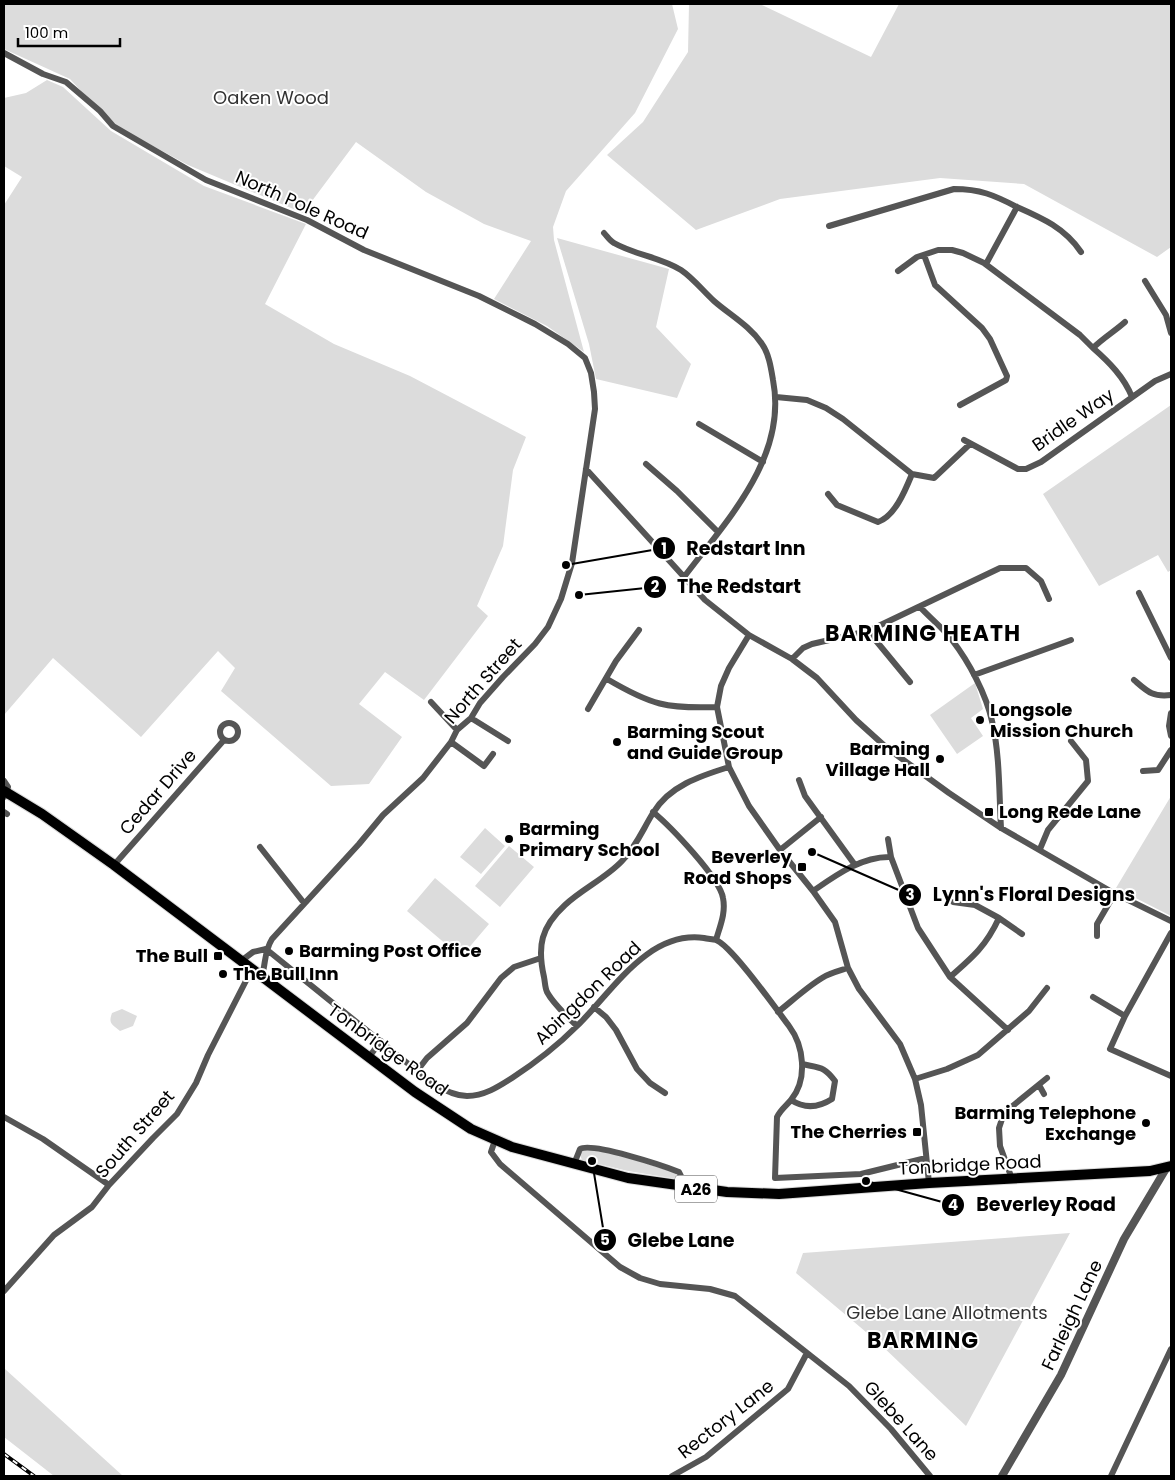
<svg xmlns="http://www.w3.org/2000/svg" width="1175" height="1480" font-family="Poppins,sans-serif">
<rect width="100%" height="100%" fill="#fff"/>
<path fill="#dcdcdc" d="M4,4h668l6,25 -43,84 -69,78 -13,36 1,13 30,112 -37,-26 -53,-27 37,-58 -47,-17 -58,-32 -70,-50 -53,71 -115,-48 -48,-26 -27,-13 -43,-47 -66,-30z
M689,4h71l111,53 28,-53h272v243l-14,10 -133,-73 -84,-6 -160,21 -84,31 -89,-75 36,-33 45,-70z
M47,80l16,7 48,44 93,55 102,38 -41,80 69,40 76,32 116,61 -13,33 -10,76 -26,60 11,10 -64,84 -39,-28 -26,32 43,33 -33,47 -38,2 -110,-95 14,-23 -17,-17 -77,86 -88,-79 -49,57v-510l18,-28 -18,-11v-68l22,-5z
M557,238l112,31 -13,58 35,37 -14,34 -81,-19 -7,-35z
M1171,405v165l-3,2 -10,-17 -59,31 -56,-92z
M975,683l8,26 -12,9 12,18 -26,18 -27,-39z
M1171,796v120l-55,-28z
M485,828l20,18 -24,28 -21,-17z
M509,846l25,21 -34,40 -25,-21z
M435,878l54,46 -28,33 -54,-46z
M122,1009l15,7 -4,10 -13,5c-8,-7 -12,-7 -8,-18z
M583,1150c24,-1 68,15 92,23l3,3 -1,3 -49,-8 -46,-11 -2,-5z
M1070,1233l-104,193 -87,-83 -83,-70 7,-20z
M5,1369l118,107h-69l-50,-39v-67z"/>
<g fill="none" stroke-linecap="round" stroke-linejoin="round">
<defs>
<path id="primary" d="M4,791l38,23 72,51 301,227 56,37 41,18 116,31 99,14 52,2 150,-11 221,-12 21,-5"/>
</defs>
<use href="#primary" stroke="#dbdbdb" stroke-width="12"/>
<path stroke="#555" stroke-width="6" d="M4,53l39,21 23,8 34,29 13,15 93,54 101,40 57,30 115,46 56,28 33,20 17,14 6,15 3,19 1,17 -23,154 -11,36 -13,28 -13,17 -32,33 -23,26 -9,15 -14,12 -6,12 -28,36 -40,37 -24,29 -87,95c-8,13 -6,23 -10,37
M829,226l125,-37c26,0 40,6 63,18
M604,233c3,3 6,8 10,10 21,12 46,14 67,27 12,8 22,21 33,31 16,14 36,25 48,43 7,10 9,24 11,36 15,77 -46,140 -89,197
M924,255l11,30 47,43 8,11 17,37 -1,4 -46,25
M986,264l31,-57c25,11 48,21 64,45
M898,271l19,-14 21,-7h14l11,3 21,10 96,72 13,13
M1145,281l21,34 5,18
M1125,322c-10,9 -22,16 -32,26 16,14 31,29 39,49
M776,397l31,3 19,8 17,11 69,55 22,4 36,-34
M699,424l64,38
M964,440l54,29h8l15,-7 114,-81 16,-7
M646,464l31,27 41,41
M586,469l119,131 44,35 43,24 25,19 39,42 31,28 62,45 52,35 111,64 59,29
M828,494l9,11 41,17c17,-6 27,-31 34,-48
M1139,593l32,65
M920,607c10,11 23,21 32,33 17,22 34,54 40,81 8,34 7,73 9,107
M868,631l42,51
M749,635l-20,33 -8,18 -4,21 12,60 20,39 31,44 33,41 22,31 13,46 11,21 41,55 15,35 6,26 8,78
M792,659l11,-11 9,-4 56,-13 132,-63h26l15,13 8,18
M974,675l97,-35
M607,679c44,26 60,30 110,28
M1134,680c14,12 18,17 37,15
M431,702l26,28
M588,709l28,-48 23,-31
M1171,713l-2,13 2,10
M471,718l37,23
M220 732a9 9 0 1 1 18 0a9 9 0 1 1-18 0Z
M451,742l33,24 9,-12
M1143,771l15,-1 13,-20
M799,780l6,16 50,69
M4,781l4,6 -4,10
M4,812l3,2
M653,812c17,14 67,66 70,86 3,15 -3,28 -7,42
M888,839l3,18 27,71 32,49 58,53
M260,847l44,56
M1040,849l8,-19 40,-49 -2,-21 -15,-19
M780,850l41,-33
M114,865l110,-125
M813,891c23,-16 49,-35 78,-34
M953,902l22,3 24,13 23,16
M1171,933l-46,83 -15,33 61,27
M1097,936v-12l18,-31
M266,949l166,134c12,6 22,13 35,13 17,0 31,-9 45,-18 23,-15 45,-32 65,-52 35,-34 71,-96 127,-88 4,1 9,1 12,2 16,6 60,69 73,86 15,20 19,53 2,74 -5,6 -10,9 -14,17l-2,61 86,-4 65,-16
M241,961l12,-9 13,-3
M950,977c23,-20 36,-31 49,-59
M1093,997l32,19
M594,1007l12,10 10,13 21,39 13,14 15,10
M778,1012c14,-11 29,-25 44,-34 8,-5 17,-7 26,-10
M577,1026c-10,-10 -23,-21 -30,-34 -2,-4 -2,-10 -3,-15 -7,-31 -3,-50 21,-72 17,-16 41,-27 57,-44 14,-14 21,-32 31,-48 16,-27 47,-37 76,-46
M369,1057l12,-16
M417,1071l10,-13 40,-35 34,-45 13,-11 27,-9
M915,1079l32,-10 31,-14 51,-44 18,-23
M1039,1085l5,9
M791,1100c14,9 27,8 41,-1l3,-18c-11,-15 -15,-13 -33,-17
M4,1117l39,22 66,46
M495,1140l-4,12 9,12 120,103 20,11 20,6 50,5 25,7 114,90 42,43 39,47
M574,1164l6,-15c12,-7 84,17 99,23l2,4 -1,10
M1012,1179l-12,-33 -1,-18 5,-15 43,-35
M4,1291l50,-56 38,-28 17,-22 44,-47 24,-24 19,-31 12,-28 44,-86
M672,1476l34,-19 82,-68 19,-36
M1111,1476l60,-127"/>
<path stroke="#555" stroke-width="8" d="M1002,1476l59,-101 63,-136 43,-72"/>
<use href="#primary" stroke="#000" stroke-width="10"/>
<defs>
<path id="rail" d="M4,1454l30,22"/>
</defs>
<use href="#rail" stroke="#000" stroke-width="4"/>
<use href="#rail" stroke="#fff" stroke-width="2" stroke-dasharray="5.5" stroke-linecap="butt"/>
</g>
<g fill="#000" stroke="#fff" stroke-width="2">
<circle cx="980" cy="720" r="5"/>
<circle cx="617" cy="742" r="5"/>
<circle cx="940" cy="759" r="5"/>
<rect x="984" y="807" width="10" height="10" rx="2.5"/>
<circle cx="509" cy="839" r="5"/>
<rect x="797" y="862" width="10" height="10" rx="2.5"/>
<circle cx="289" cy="951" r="5"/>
<rect x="213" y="951" width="10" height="10" rx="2.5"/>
<circle cx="223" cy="974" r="5"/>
<circle cx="1146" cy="1123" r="5"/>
<rect x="912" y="1127" width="10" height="10" rx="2.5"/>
</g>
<g text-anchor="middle" stroke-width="4" stroke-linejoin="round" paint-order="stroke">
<rect fill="#fff" stroke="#4c4c4c" stroke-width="1" x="675" y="1175.5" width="42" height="27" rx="4"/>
<g font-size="16" font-weight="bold" fill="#000">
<text x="696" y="1195">A26</text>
</g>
<g font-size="18" fill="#333" stroke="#fff">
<text x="271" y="104">Oaken Wood</text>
<text x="947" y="1319">Glebe Lane Allotments</text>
</g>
<g font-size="18" fill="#000" stroke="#fff">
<text transform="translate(302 205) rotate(24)" y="6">North Pole Road</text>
<text transform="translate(1073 420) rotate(-35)" y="6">Bridle Way</text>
<text transform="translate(483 681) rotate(-49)" y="6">North Street</text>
<text transform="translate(158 792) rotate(-49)" y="6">Cedar Drive</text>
<text transform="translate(588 993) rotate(-44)" y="6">Abingdon Road</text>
<text transform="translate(388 1050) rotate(36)" y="6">Tonbridge Road</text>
<text transform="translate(135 1134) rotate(-49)" y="6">South Street</text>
<text transform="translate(970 1165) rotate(-3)" y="6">Tonbridge Road</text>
<text transform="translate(1072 1315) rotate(-65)" y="6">Farleigh Lane</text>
<text transform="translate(726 1419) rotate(-38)" y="6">Rectory Lane</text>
<text transform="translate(901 1421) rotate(48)" y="6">Glebe Lane</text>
</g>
<g font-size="18" font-weight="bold" fill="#000" stroke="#fff" text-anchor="start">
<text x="990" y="716">Longsole<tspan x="990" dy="21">Mission Church</tspan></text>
<text x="627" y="738">Barming Scout<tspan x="627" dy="21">and Guide Group</tspan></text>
<text x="930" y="755" text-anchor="end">Barming<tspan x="930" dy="21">Village Hall</tspan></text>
<text x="999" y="818">Long Rede Lane</text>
<text x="519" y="835">Barming<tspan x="519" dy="21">Primary School</tspan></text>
<text x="792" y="863" text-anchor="end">Beverley<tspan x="792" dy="21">Road Shops</tspan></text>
<text x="299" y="957">Barming Post Office</text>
<text x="208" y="962" text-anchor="end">The Bull</text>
<text x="233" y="980">The Bull Inn</text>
<text x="1136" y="1119" text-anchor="end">Barming Telephone<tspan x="1136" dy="21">Exchange</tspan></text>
<text x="907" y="1138" text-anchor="end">The Cherries</text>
</g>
<g font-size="22" font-weight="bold" letter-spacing="1" fill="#000" stroke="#fff">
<text x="923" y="641">BARMING HEATH</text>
<text x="923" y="1348">BARMING</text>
</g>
</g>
<path fill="none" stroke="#000" stroke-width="2" d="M566 565L664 548M579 595L655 587M812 852L910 895M866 1181L953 1205M592 1161L605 1240"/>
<g fill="#000" stroke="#fff" stroke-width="2">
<circle cx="566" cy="565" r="5"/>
<circle cx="579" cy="595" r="5"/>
<circle cx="812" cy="852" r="5"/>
<circle cx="866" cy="1181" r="5"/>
<circle cx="592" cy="1161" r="5"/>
<circle cx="664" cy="548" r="12"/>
<circle cx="655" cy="587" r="12"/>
<circle cx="910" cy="895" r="12"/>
<circle cx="953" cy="1205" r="12"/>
<circle cx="605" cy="1240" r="12"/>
</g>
<g font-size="15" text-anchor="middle" font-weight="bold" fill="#fff">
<text x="664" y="554">1</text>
<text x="655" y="592">2</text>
<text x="910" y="900">3</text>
<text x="953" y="1210">4</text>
<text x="605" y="1245">5</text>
</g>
<g font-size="19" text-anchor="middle" font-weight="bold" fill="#000" stroke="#fff" stroke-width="4" stroke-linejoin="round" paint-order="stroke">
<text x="746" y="555">Redstart Inn</text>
<text x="739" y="593">The Redstart</text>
<text x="1034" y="901">Lynn's Floral Designs</text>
<text x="1046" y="1211">Beverley Road</text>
<text x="681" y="1247">Glebe Lane</text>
</g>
<rect width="1175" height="1480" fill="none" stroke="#000000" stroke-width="10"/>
<path d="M18 38v8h102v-8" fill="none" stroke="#000000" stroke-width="2.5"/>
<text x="25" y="38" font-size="15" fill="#000000" stroke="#ffffff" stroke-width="4" paint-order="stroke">100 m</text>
</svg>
